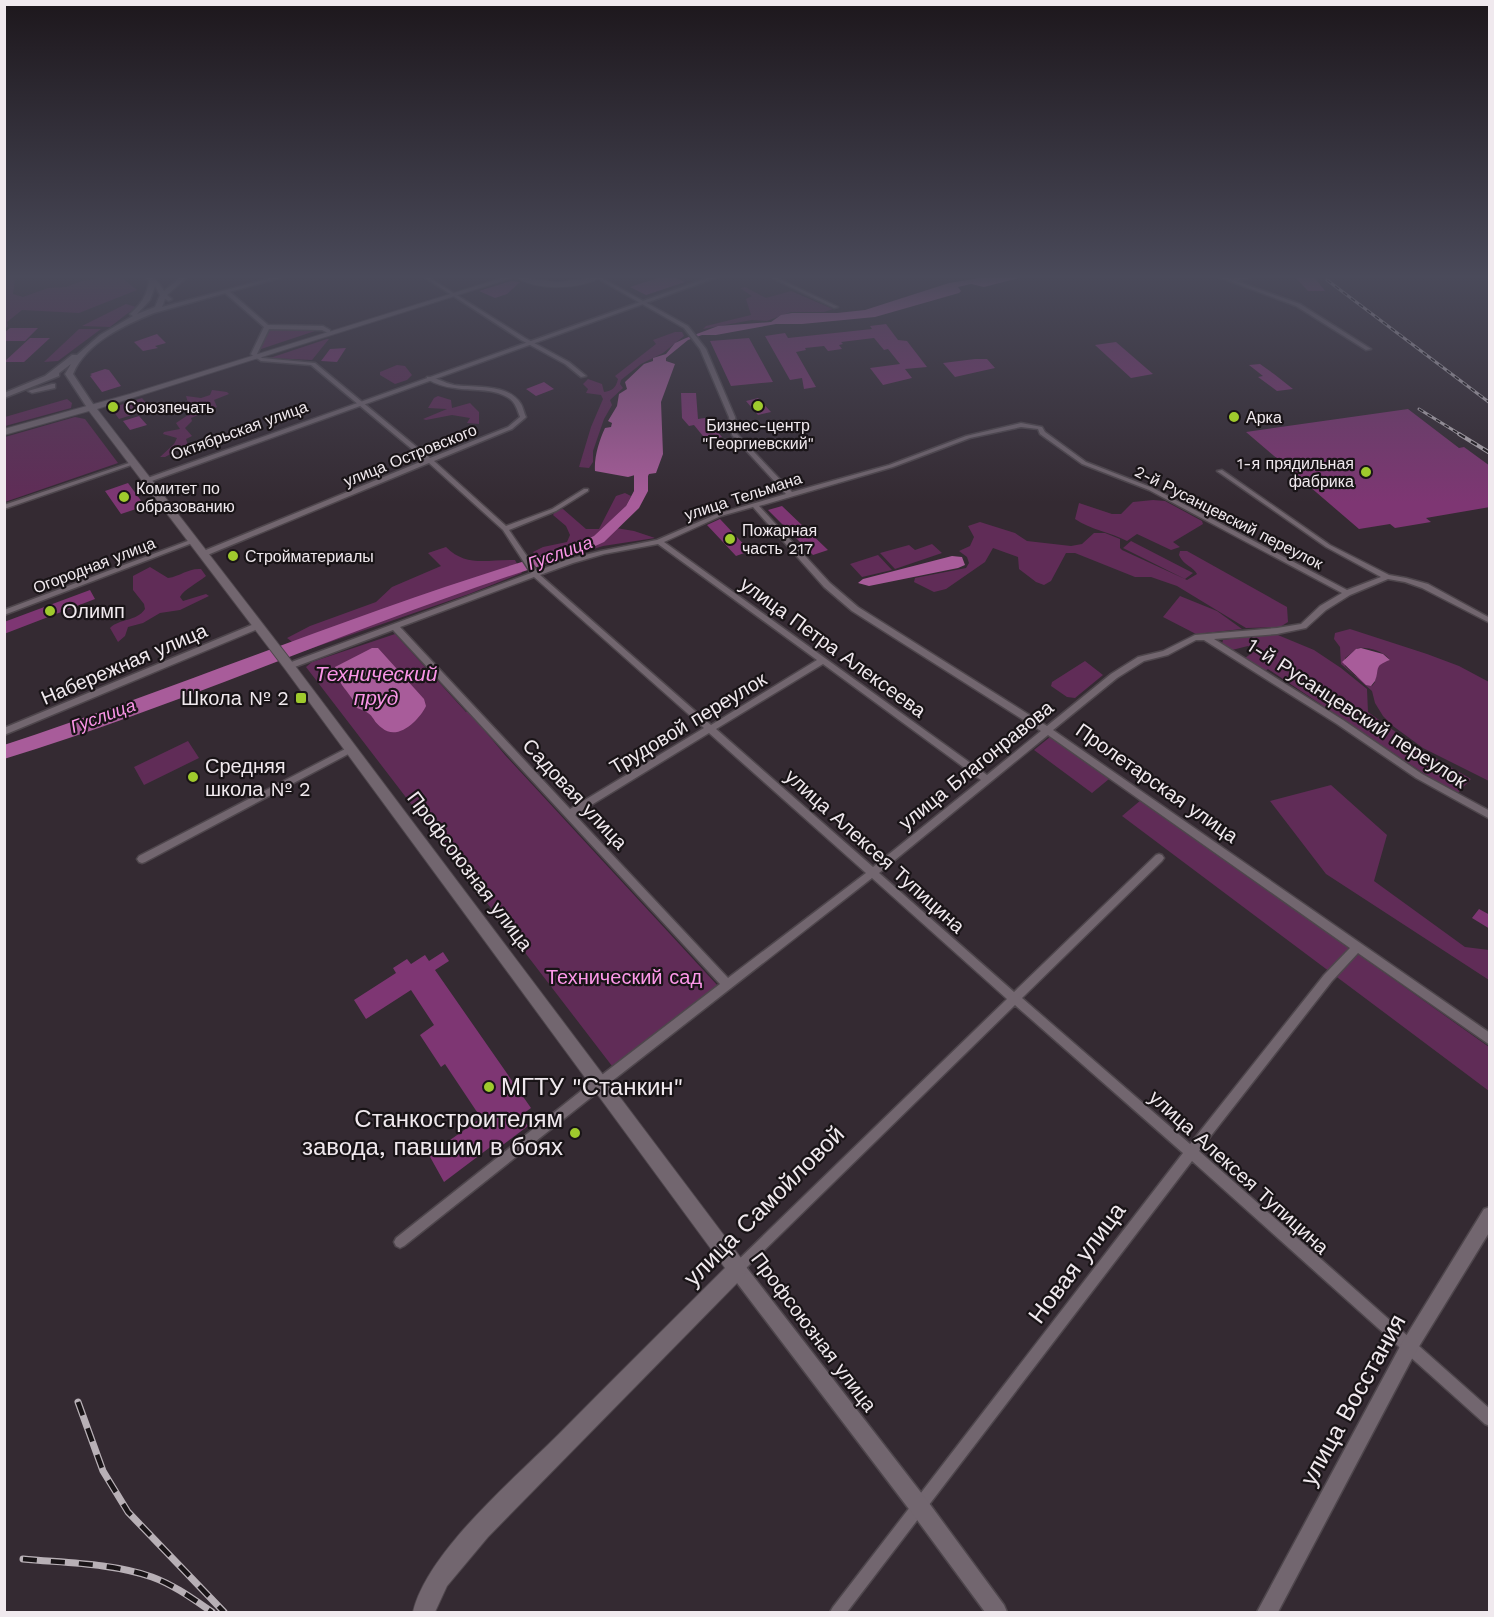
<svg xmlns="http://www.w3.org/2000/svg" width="1494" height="1617" font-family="'Work Sans',sans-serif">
<rect width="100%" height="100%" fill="#342a32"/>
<path fill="#602c57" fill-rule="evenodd" d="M5,277h8l2,3 -2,14 10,3 25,-9 18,-1 16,-6 15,-2 -3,-2h27l16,13 -58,23 -57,-3 -15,12 1,4 -3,3z
M745,287l21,11 25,-7 42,18 -9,3h-33l-24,9 -15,-1 -49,9 3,-3 45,-11 -5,-16 6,-3 -12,-8z
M126,304l10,3 -26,20 -28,-1z
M79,329h22l-43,32 -14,1z
M270,329l43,1 2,1 -57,19z
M675,332h7l2,4 -21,17 -22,11 -20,16 -1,4 3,4 -13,12 2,5 -8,14 -11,32v11l-4,6 -10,-1 12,-40 12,-28 -2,-4 -15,-2 2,-4 -5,-5 5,-5 14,5 2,8c8,-1 12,-4 14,-13l-3,-3 41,-32 -3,-4z
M327,339h2l-17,21 -42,-2z
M397,365l8,1 7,9 -5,5 -12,4 -15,-9v-3z
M212,390l15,2 2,2 -15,6 3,7 -26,11 1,3 -7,7 7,8 -6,3 2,6 -23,12h-5l14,-13 3,-6 -14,-4 1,-2 16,-3 -4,-6 15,-10 -5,-17 15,2 9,-3z
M438,396l13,4 1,8 18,-5 9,9v12l-12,-1 3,-5 -18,-3 -26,5 -3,-1 24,-10 -19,-1 6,-10z
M142,398l9,11 -32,10 -8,-11z
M67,399l5,4 -1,5 -66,18v-9z
M75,417l10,2 33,44 -113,39v-65z
M625,493l6,3 -8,16 -13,15 24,4 21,7 -52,8 -54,17 -13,-6 -3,-5 10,-5 24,-5 3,-7 -4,-9 -13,-11 3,-5 7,-1 23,20h13l17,-33z
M1153,500l12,1 37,20 1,3 -30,18 7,5 -9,3 -34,-16 -10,7c-17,-9 -36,-11 -52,-22l4,-16 33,11h9l12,-12z
M980,522l35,11 12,8 44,5 11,-2 12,-11h11l15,6v9l2,2 65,30 10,-6c-3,-7 -13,-8 -18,-19l1,-4h7l100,56 1,15 -8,5 -34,1 -69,-42 -26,-9h-16l-60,-24h-9l-15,28 -7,4 -8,-3 -17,-13 -1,-12 -25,-9 -8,14 -39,27 -12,3 -20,-10 1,-4 51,-10 3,-5 -2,-6 -8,-6 11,-5 4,-9 -6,-11z
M1131,541l62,32 -8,6 -62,-31z
M932,544l10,9 -47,16 -15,-16 29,-8 6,5z
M446,547c21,21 42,12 69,13l7,13 -53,21 -165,57 -17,-13 23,-12 66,-24 16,-15 49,-21 -13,-13z
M878,555l14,15 -30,7 -12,-13z
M150,567l18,11c13,-2 20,-10 33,-9l5,7c-8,7 -22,13 -26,21l3,4 23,-7 3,2 -29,14 -20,3 -17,10 -15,4 -3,9 -7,6 -8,-14c10,-10 26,-6 35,-19l-1,-5 -11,-14v-14z
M1180,596l37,15 25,18 -46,5 -33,-17z
M1350,629l77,25 32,12 30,16v99l-66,-33 -30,-22 -10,-10 -8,-13 -3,-12 -31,-27 -1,-17 -6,-8 1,-6zM1358,648c11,-1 25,3 32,12l-8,1 -6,9 -1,12 -3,4 -18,-11 -9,-9v-8z
M1273,633l41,17 27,18 26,21 1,23 50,36 53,31 -15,16 -188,-126 -3,2 -20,-13 11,-8 -8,-4 -16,4 -10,-6 1,-4z
M395,634l71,78h3l36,43 213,231 -106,80 -306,-399 6,-5z
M1085,661l18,14 -28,23 -8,-1 -16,-11 1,-4z
M1050,737l59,42 -17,14 -58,-43z
M188,741l11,17 -55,27 -10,-18z
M1331,785l56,50 -13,46 91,66 24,3v30l-163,-106 -56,-73z
M1141,800l348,247v44l-367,-275z"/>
<path fill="#a85c9a" d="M987,277h36l-39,10 -13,-3 -13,3 3,4 -2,2 -84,24 -73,7h-26l-60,11h-14l-14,5 -22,18v3l9,3 -14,38 2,52 -7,19 -7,1 -2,4 -11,-1 -1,-2 -7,2 -33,-6c-1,-14 4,-30 10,-43l6,-1 1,-4 -4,-2 9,-15 2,-12 8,-5 -2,-7 19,-18 9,-3v-3l13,-4 9,-11 11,-5 32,-12 53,-4 10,-7 11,-2h45l28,-3 84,-27z
M952,556l10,1 3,8 -7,3 -89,18 -11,-3 5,-4z
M372,648h6l46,51 2,7c-6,13 -28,36 -44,22 -13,-10 -5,-13 -25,-20 -5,-14 -22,-26 -22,-41z
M1361,648l22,6 7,6c-17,6 -10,9 -15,21l-4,5 -5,-1 -24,-23 14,-13z"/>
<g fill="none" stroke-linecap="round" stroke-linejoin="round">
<path fill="#a85c9a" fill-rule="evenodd" d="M641,448l7,4v39l-9,17 -35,34 -26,12c-194,59 -379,145 -574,205v-14c189,-63 373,-141 564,-197l26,-12 32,-30 8,-15v-39z"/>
</g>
<path fill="#7e3673" d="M661,277h13l11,5 -39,13 -16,-8z
M1296,278h19l10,13h-17z
M511,281l9,1 -13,12 -12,4 -16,-7z
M886,324l12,16 9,1 20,26 -22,2 7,9 -29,7 -13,-17 30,-4 -12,-15 -4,1 -10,-12 -33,4 2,2 -4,1 3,4 -14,2 -4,-5 -19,2 1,2 -10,2 20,35 -12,2 -2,-11 -12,2 -25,-44 20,-3 3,5 84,-9 -2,-3z
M10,328h28l-13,13h-21v-8z
M157,334l9,9 -11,3 3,2 -15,3 -9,-9z
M30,338h20l-26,24h-20z
M749,338l24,44 -42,4 -21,-45z
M1116,342l37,32 -22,4 -36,-33z
M346,348l-9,14 -16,-1 9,-12z
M975,359h12l8,9 -40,9 -12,-14z
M1260,364l14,10 19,15 -16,2 -19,-14 5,-1 -14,-11z
M105,369l4,1 12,16 -19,6 -12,-16 2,-1 -2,-1z
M544,382l10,7 -18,7 -10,-7z
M681,393h15l2,26 7,-1 17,19 -15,4 -13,-16 -5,1 -7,-8z
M758,398l13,14 -13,3 -12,-14z
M1408,409l51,39 5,-1 26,19v41l-64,11 5,4 -36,6 -5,-4 -31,5 -113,-97z
M139,416l8,9 -17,5 -7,-9z
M128,483l17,23 -24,8 -16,-23z
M782,506l46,44 -15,5 -45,-45z
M720,519l30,32 -14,5 -29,-31z
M90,590l5,9 -91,35v-12z
M1479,909l11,6v14l-18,-11z
M443,952l6,9 -14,9 96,138 -11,8 8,10 -32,24 -3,-5 -49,37 -15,-27 52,-37 -36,-54 -4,3 -21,-32 14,-10 -23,-35 -45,29 -12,-19 42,-27 -3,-5 14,-9 4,5 14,-9 4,6z"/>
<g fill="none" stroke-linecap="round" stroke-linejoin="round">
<defs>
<path id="minor" d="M424,277h4l97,61 44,24 17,14 -5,1 -16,-13 -44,-24z
M595,277h5l88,49 18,23 29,68 1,7 -4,6 -5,-1 3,-5 -1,-7 -29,-68 -16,-21z
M770,277h5l63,30 -4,1z
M1219,277h5l7,2 18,-2v1l-13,3 64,23 71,45 -5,1 -70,-44z
M225,291h4l39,34 55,1 7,4v2l-2,1 -6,-3 -53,-1 -12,25 5,4 53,5 115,95 78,-31 12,-10c-3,-8 -5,-16 -13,-20 -15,-9 -36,-6 -52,-9 -11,-1 -19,-4 -28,-9v-2c9,0 17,6 27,8 21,3 54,-2 67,19 2,3 3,9 5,13l-1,1 -13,11 -78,32 72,65 46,-17 32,-20h4v2l-32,20 -47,19 28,41 32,-12 32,-8 56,-11 60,-26 69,-20 -54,-59v-2h4l56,59 97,-27 77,-29 55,-13 21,4 3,5 41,30 67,26 194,102 34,-13 -55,-30 -109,-76 5,-1 108,75 59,30 17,3 22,6 62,34v5l-68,-35 -17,-6 -17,-3 -38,16 -24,15 -20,18 -29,6 -63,5 129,81 79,54 68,37v8l-74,-41 -79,-54 -133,-84h-8l-28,15 -24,6 -27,17 -64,52 437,303v12l-132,-92 -26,28 -133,170 291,258v17l-5,-2 -293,-263 -345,451h-17l3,-5 350,-454 -168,-148 -274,268 -4,2 -4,-2 -2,-4 2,-4 274,-266 -135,-121 -283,221 -185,147 -4,2 -4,-2 -2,-4 2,-4 185,-147 139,-107 -327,-354 -101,38h-6l-1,-2 1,-2 245,-91 -28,-43 -74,-67 -224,93h-4v-4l224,-92 -114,-95 -50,-4 -9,-6 -1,-1 13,-27 -39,-34zM1021,427l17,2 2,5 42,30 67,26 193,103 -22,13 -19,18 -24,4 -82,7 -32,16 -25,6 -27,17 -64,52 -189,-119 -28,-24 -71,-77 134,-39 77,-29zM753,507l71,80 28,24 189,120 -54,44 -323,-233 57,-26zM658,544l159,116 -106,65 -171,-150 33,-12 31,-9zM534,577l170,151 -134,81 -170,-182zM823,664l158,116 -108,87 -157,-138zM709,733l157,140 -138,105 -153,-163zM1048,735l302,213 -26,27 -134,169 -168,-146 140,-137 2,-3 -2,-3 -3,-1 -3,1 -142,137 -135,-119z
M132,462l5,1 -133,46v-4z
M193,539l2,1v2l-191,73v-5z
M254,624h6l1,2 -1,2 -256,107v-7z
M351,746l3,1 1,2 -1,2 -209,111 -3,1 -3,-1 -2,-3 2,-3z"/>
<path id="tertiary" d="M144,277c10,-1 15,5 20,14l17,-14h6l-20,18 5,4 -3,2 -4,-2 -3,8 113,-30h8l-129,36c-30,12 -68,30 -81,61l22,33 -1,2h-6l-23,-35 6,-10 -12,9v3l-55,22v-5l41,-17 27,-21h5l23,-20 33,-19 -3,-2c11,-10 17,-18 19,-33zM155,286l5,9 -5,12 -18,7 13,-14z
M710,277h8l-569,205 -7,-2z
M52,384h3v4l-23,5 -4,-2z
M1490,1207v24l-75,122 -137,259h-21l146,-271 81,-132z
M737,1261l6,2 183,236 78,106 3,7h-22l-73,-99 -181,-238 -2,-6 2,-6z"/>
<path id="secondary" d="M505,277h10l-418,132 196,254 451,599 3,7 -3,7 -256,261 -41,49 -12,26h-22c14,-60 102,-134 146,-178 55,-56 111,-111 166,-166l-440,-599 -196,-258 -85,24v-6l126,-35z
M515,277l43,5 44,-5c-22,13 -65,14 -87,0z"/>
</defs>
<use href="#minor" stroke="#4e464c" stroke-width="3"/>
<use href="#tertiary" stroke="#4e464c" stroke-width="3"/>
<use href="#secondary" stroke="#4e464c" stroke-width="2"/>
<use href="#minor" fill="#72666f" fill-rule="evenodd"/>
<use href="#tertiary" fill="#72666f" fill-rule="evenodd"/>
<use href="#secondary" fill="#72666f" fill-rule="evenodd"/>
<defs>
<path id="rail-far2" d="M1327,280l163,123
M1419,409l42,26"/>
<path id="rail-far1" d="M1459,434l31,19"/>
<path id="rail" d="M78,1402l25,69 25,41 96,100
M23,1559c42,4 88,4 129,18 22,8 41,22 60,35"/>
</defs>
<use href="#rail-far2" stroke="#b8b0b6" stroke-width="3"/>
<use href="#rail-far1" stroke="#b8b0b6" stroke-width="4"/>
<use href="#rail" stroke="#b8b0b6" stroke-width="7"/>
<use href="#rail-far2" stroke="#191417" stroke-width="1.5" stroke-dasharray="5" stroke-linecap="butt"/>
<use href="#rail-far1" stroke="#191417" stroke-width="2" stroke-dasharray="7" stroke-linecap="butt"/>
<use href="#rail" stroke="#191417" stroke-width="4.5" stroke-dasharray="14" stroke-linecap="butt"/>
</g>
<linearGradient id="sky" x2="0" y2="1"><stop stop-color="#1d171c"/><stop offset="0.55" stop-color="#4a4a5a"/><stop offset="1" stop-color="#4a4a5a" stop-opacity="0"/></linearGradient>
<rect width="1494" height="503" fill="url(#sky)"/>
<g fill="#9fca2d" stroke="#191417" stroke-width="2">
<circle cx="758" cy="406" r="6"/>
<circle cx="113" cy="407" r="6"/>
<circle cx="1234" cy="417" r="6"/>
<circle cx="1366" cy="472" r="6"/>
<circle cx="124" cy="497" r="6"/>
<circle cx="730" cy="539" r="6"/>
<circle cx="233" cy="556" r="6"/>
<circle cx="50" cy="611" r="6"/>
<rect x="295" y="692" width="12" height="12" rx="3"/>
<circle cx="193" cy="777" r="6"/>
<circle cx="489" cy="1087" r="6"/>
<circle cx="575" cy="1133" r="6"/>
</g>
<g text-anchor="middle" stroke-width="4.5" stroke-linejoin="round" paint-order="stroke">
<g font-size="16" fill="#f0e9ee" stroke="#191417" text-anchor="start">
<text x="125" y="413">Союзпечать</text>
<text x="1246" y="423">Арка</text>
<text x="758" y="431" text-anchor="middle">Бизнес-центр<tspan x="758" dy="18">"Георгиевский"</tspan></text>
<text x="1354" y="469" text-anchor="end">1-я прядильная<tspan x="1354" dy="18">фабрика</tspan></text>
<text x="136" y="494">Комитет по<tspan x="136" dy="18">образованию</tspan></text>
<text x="742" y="536">Пожарная<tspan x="742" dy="18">часть 217</tspan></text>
<text x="245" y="562">Стройматериалы</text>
</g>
<g font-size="16" fill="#f0e9ee" stroke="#191417">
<text transform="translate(239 430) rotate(-20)" y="6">Октябрьская улица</text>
<text transform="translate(410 455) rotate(-22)" y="6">улица Островского</text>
<text transform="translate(743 496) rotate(-18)" y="6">улица Тельмана</text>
<text transform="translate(1229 517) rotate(27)" y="6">2-й Русанцевский переулок</text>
<text transform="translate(94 565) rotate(-21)" y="6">Огородная улица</text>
</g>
<g font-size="18" font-style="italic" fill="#fa95e7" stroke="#191417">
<text transform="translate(560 553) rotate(-20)" y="6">Гуслица</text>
<text transform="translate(103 716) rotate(-20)" y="6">Гуслица</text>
</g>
<g font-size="20" fill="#f0e9ee" stroke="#191417" text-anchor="start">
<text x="62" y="618">Олимп</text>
<text x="289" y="705" text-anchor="end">Школа № 2</text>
<text x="205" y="773">Средняя<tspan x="205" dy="23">школа № 2</tspan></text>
</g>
<g font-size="20" fill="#f0e9ee" stroke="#191417">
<text transform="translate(833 647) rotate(36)" y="7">улица Петра Алексеева</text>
<text transform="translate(124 664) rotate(-23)" y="7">Набережная улица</text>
<text transform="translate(1357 713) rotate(33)" y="7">1-й Русанцевский переулок</text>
<text transform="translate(688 723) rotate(-31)" y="7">Трудовой переулок</text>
<text transform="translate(976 765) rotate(-39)" y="7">улица Благонравова</text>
<text transform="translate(1157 783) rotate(35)" y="7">Пролетарская улица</text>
<text transform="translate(575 794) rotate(47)" y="7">Садовая улица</text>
<text transform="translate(875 851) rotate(42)" y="7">улица Алексея Тупицина</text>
<text transform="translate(470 871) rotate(53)" y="7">Профсоюзная улица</text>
<text transform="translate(1239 1172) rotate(42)" y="7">улица Алексея Тупицина</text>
<text transform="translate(814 1332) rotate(53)" y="7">Профсоюзная улица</text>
</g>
<g font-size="20" fill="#fc97e9" stroke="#191417">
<text x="624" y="984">Технический сад</text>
</g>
<g font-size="21" font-style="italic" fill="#fa95e7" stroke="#191417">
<text x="376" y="681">Технический<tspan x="376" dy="24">пруд</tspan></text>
</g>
<g font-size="24" fill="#f0e9ee" stroke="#191417" text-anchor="start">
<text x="501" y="1095">МГТУ "Станкин"</text>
<text x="563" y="1127" text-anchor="end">Станкостроителям<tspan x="563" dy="28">завода, павшим в боях</tspan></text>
</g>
<g font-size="24" fill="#f0e9ee" stroke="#191417">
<text transform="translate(764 1206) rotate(-45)" y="8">улица Самойловой</text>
<text transform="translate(1077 1263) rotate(-53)" y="8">Новая улица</text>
<text transform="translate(1353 1400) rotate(-61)" y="8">улица Восстания</text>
</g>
</g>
<rect width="1494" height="1617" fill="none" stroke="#f0e9ee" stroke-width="12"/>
</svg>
